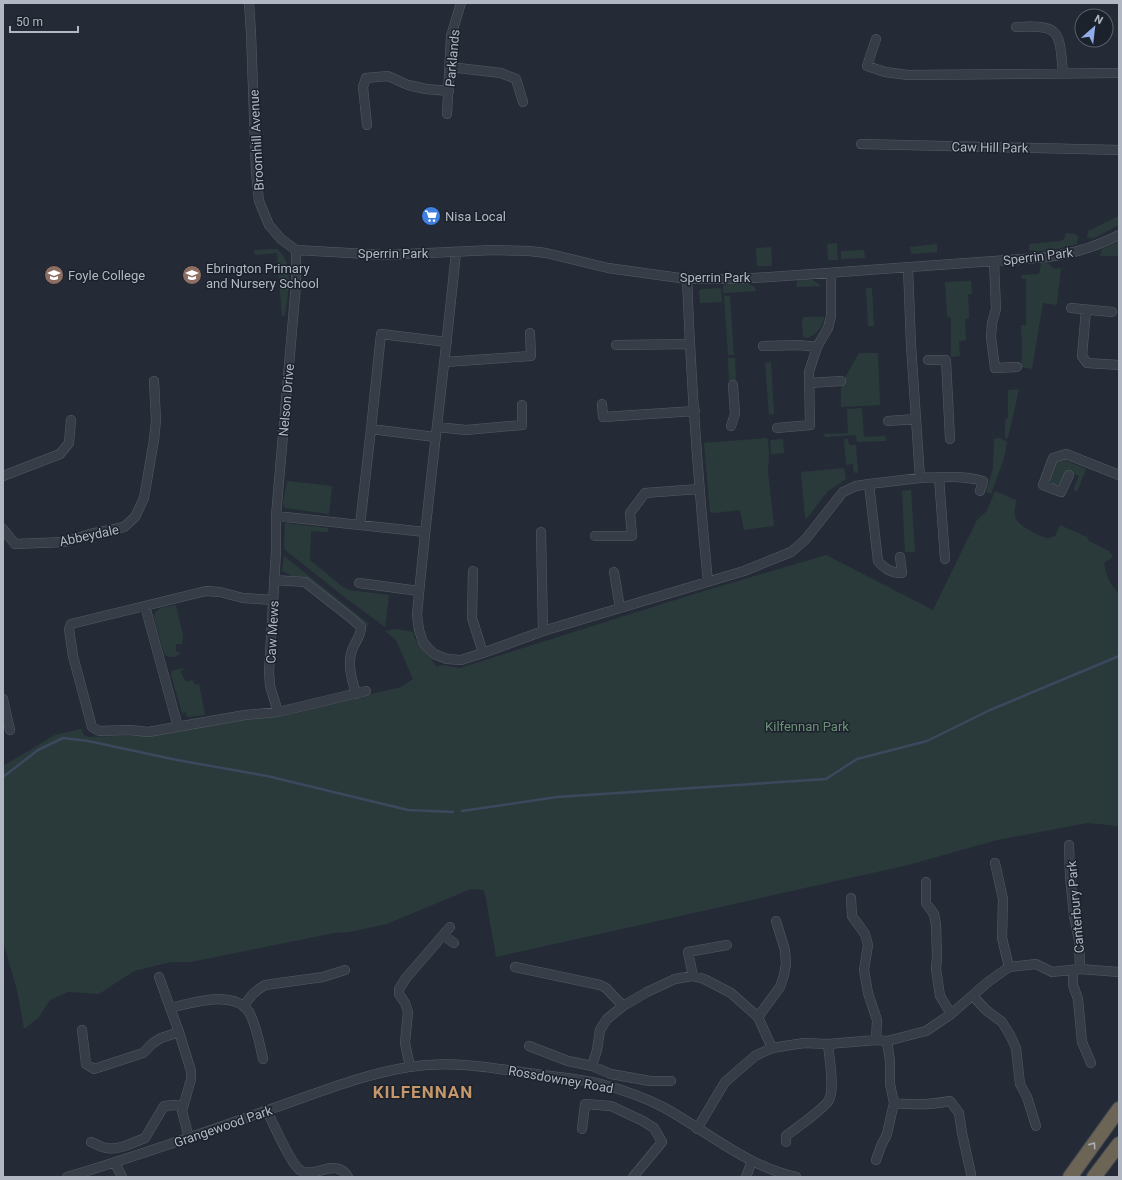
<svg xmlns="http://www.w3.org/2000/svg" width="1122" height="1180" font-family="Roboto,sans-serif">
<rect width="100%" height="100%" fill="#242b36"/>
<path fill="#2a3a3b" d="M1119,216v9l-27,14 -1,-2 -4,1 1,-7z
M1066,233l9,1 3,2 -1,8c-11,3 -38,10 -48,6v-6l32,-3 3,-2z
M1119,242v14h-19l2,-7z
M837,243l1,17h-10l-1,-16z
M937,244v8l-26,2 -1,-7z
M771,247l1,19h-15l-1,-18z
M277,249c19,15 10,47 8,67h-3l-5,-63 -22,2 -1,-5z
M864,250l1,8 -24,1v-8z
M1047,262l7,7 7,-1 -4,37 -14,-2 -11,66 -11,-2 1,-18 -1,-24h5v-46h-4l-1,-4 18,-1 2,-11z
M797,279h14l11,7 -25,1z
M971,281l1,13h-4l1,24 -4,1 1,21 -7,1 1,15 -9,1v-38l-4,-4 -2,-33z
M746,283l9,4 1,4 -31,2 -2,-1v-7z
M720,288l1,1 1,13 -22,1 -1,-12 4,-2z
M866,288h6l2,38h-6z
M724,296h6l4,59h-6z
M804,317h20c-1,11 -7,16 -16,21l-5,-1 -1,-16z
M859,353h19l2,52 -39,2v-16l1,-8z
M728,358h7l1,23 -7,1z
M771,362l3,52h-5l-4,-51z
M1019,389l-11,49h-3v-18l3,-2v-28z
M862,408l2,29 21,-1 1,5 -29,1 -1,-7 -31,2 -1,-3 24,-1 -1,-24z
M766,438l2,2 1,14 -1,17 6,55 -30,4 -4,-20 -26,3 -4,-1 -6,-69z
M999,438l3,1 5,3 -3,16 -13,36 -5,-2 7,-24 1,-29z
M783,439l1,14 -13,1 -1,-14z
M844,439h4l1,6h7l2,27 -4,1 -1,-9 -7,1z
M1065,460l21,9 -9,23 -4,-2 6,-14 -13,-5 -5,12 -7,2 -5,-4v-4l7,-16z
M844,468l2,11 -18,12 -21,27 -2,-1 -4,-45z
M287,481l45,5 -3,28 -44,-6 -2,-5z
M911,490l4,62h-10l-3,-61z
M995,491l21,9c0,5 -3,14 0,19 2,6 27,20 33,19 1,0 6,-2 6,-2l5,-11 27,12 2,4 20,10 4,6 -9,6c2,13 6,21 15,31v232l-32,-3 -90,17 -89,25 -412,92 -11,-64 -2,-3 -12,-1 -84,35 -38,8 -15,1 -143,29h-20l-37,9 -35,23 -31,-2 -18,8 -12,18 -14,11 -6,-35 -15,-53v-175l52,-31 26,-6 3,6 4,2 64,-2 95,-15 28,-3 126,-30 12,-8 -17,-39 -11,-9 11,-2 17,3 2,7 22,28 5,-2 18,3 231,-73 135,-40 107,55 44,-90 10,-9z
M285,523l43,5v4l-17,-1 -1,29 33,27 6,3 40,5 -4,32 -38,-28 -63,-50z
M284,556l85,68 -3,3 -1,-3 -56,-45 -4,-2 -15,-1 -1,-2 -7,-3z
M176,605l7,31 -1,8h-6v8h4v2c-4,3 -9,4 -14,2l-2,-3 -10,-36c1,-10 14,-10 22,-12z
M184,668l1,1 -5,2 6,11 6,-2 4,5 3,-1 6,31 -18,2 -1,-5 -4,1 -11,-38 1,-4z"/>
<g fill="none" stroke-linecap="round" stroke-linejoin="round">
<path stroke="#3b485d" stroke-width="2.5" d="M3,777l35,-27 25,-12 25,3 89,19 90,16 141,34 45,2
M462,811l95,-14 269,-18 31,-20 70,-18 63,-31 129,-54"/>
<defs>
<path id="minor" d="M249,3l2,30 5,139 3,29 10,24 12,14 15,11 89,5 108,-5 36,1 17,2 62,15 79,11h51l61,-4 238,-17c31,-3 54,-9 82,-23
M1016,27c46,-3 43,5 47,46
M876,39l-9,27 18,6 23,3 211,-2
M450,67l51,6 15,6 7,23
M447,114l4,-78 10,-33
M367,125l-4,-38 3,-9 22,-2 20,9 18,4 23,2
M861,144l258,6
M456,252c-12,121 -28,242 -39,363l2,15 4,12 5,6 6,6 13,5 14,1 22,-7 60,-22 201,-60 47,-19 14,-12 38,-48 13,-6 13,-2 51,-6 -9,-133 -3,-78
M994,262l2,47 -4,14 -1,14 4,31 22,-1
M687,279c4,101 11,202 21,303
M1071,308l41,4
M1086,310l-4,46 5,7 32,2
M616,345l73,-1
M763,346l36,-1 18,2
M928,360h18l4,79
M445,362l86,-6 -1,-23
M810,383l31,-2
M602,404l1,13 92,-6
M888,421l28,-2
M731,426l4,-12 -2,-29
M437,427l29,3 56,-5v-20
M777,428l33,-3 -1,-53 8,-25 11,-19 3,-12v-43
M371,429l10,-95 66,8
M1069,475l-8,17 -18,-7 10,-27 13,-4 53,21
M3,476l57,-22 9,-11 2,-23
M939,477l6,82
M920,478c22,-1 42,-3 63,3l-3,10
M869,484l9,77c7,8 13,12 24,12l-2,-16
M276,516l149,16
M360,525l11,-96 64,8
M3,529l12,15 50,-2 25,-8 34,-7 11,-10 9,-19 10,-58 2,-20 -2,-39
M541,532l2,99
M595,536h37l-2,-23 15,-20 54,-4
M473,571l-1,47 11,35
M614,572l6,36
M274,580l31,2 46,36 10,9c0,9 -6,15 -9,23 -5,14 0,30 4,44
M359,583l60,8
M273,600l-30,-2 -23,-6 -14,-1 -135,33 -2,5 4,27 19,71 7,4 31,-1 18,2 97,-17 33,-3 88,-21
M145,606l33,121
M3,699l7,31
M278,712l-8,-26 -1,-14 7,-121v-35l20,-232v-34
M1069,845l1,31 4,40 5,24 1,29
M995,863l8,36 -1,39 7,29
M926,882v21l8,11 2,11 1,31 -1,13 4,27 11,18
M851,898l1,18 13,18 3,11 -4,25 4,23 9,27 -1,20
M443,935l11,8
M515,967l85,18 6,3 17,18
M1073,970v15l5,14 4,43 9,21
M693,976l-5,-24 39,-7
M159,977l20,55 12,39v8l-9,32 7,27
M973,996l13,14 16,12 8,13 6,13 4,36 7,13 9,29
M244,1006c6,-10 11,-15 21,-21l58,-8 22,-7
M170,1008c21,-5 64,-19 79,4 7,12 11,33 14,47
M758,1017l22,-30 4,-12 2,-11 -1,-14 -9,-29
M82,1030l4,34 8,5 49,-16 10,-10 8,-5 18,-6
M887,1041l3,20v23l4,19c19,2 37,2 56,-2l9,12 3,20 9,41
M529,1046l39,15 24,5 19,8 39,7h21
M592,1066l5,-16 3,-20 7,-11 16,-13 24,-14 28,-13 18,-3 11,3 27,14 27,24 14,31
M410,1067l-5,-24 3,-31 -3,-9 -6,-9v-5l7,-11 44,-51
M267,1111c6,12 24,53 33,59 14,10 36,-14 48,7
M582,1129l3,-25 26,2 32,15 11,7 8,14 -29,35
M697,1129l28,-47 30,-26 17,-8 32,-5 24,1 48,-4 11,1 39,-10 25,-17 37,-32 21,-15 27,-3 16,8 28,-3 39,3
M91,1142c5,2 10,5 15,6 12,3 28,-6 39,-10l19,-32 10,-1 8,1
M786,1142v-6c10,-8 38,-27 43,-36 6,-11 0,-44 -1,-56
M876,1160l5,-14 6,-12 7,-31
M115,1163l7,14
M67,1177c67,-20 133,-43 198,-66 48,-16 94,-36 144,-44 45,-7 83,1 127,7 22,3 45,5 65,10 22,6 43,13 62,23 44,24 83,59 133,70
M746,1177l6,-16"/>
<path id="highway" d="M1070,1177l49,-68
M1094,1177l25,-33"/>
</defs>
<use href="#minor" stroke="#555b65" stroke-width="10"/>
<use href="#highway" stroke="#424852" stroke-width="16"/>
<use href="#minor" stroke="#373d47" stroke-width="9"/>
<use href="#highway" stroke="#6c6455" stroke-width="14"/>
</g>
<defs><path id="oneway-chevron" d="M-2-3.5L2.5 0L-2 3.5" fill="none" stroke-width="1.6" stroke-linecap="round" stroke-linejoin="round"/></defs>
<use stroke="#abb0b8" href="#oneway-chevron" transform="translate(1093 1145) rotate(-55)"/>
<defs>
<symbol id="supermarket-disc" viewBox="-11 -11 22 22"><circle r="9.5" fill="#3f7fe0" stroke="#1c222c"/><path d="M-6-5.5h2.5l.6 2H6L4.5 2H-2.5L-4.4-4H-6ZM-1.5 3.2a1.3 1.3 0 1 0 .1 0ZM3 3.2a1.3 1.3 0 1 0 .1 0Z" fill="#fff"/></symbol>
<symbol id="school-disc" viewBox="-11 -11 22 22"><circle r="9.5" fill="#8d6e63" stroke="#1c222c"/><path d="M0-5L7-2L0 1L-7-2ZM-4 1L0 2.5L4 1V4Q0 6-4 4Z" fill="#fff"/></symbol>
</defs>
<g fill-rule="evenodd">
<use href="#supermarket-disc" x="420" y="205" width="22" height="22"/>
<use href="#school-disc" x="43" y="264" width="22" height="22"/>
<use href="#school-disc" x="181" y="264" width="22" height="22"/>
</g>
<g text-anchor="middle" stroke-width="3" stroke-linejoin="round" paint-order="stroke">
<g font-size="13" fill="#b2b8c3" stroke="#1c222c">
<text transform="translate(452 58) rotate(-85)" y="5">Parklands</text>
<text transform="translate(256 140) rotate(-93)" y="5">Broomhill Avenue</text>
<text transform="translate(990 147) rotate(1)" y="5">Caw Hill Park</text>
<text x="393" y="258">Sperrin Park</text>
<text transform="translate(1038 256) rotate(-7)" y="5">Sperrin Park</text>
<text x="715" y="282">Sperrin Park</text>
<text transform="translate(286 400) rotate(-85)" y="5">Nelson Drive</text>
<text transform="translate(89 535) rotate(-12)" y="5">Abbeydale</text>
<text transform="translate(272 632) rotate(-87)" y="5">Caw Mews</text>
<text transform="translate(1075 907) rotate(-95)" y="5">Canterbury Park</text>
<text transform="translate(561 1079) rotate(10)" y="5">Rossdowney Road</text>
<text transform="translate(223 1126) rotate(-19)" y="5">Grangewood Park</text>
</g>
<g font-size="13" fill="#b2b8c3" stroke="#1c222c" text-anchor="start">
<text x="445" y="221">Nisa Local</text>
<text x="206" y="273">Ebrington Primary<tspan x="206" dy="15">and Nursery School</tspan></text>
<text x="68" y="280">Foyle College</text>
</g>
<g font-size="13" fill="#6c9177" stroke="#1c222c">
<text x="807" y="731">Kilfennan Park</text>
</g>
<g font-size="17" font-weight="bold" letter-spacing="1" fill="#c5976b" stroke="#1c222c">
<text x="423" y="1098">KILFENNAN</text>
</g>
</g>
<rect width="1122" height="1180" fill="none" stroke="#b2b8c3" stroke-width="8"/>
<g transform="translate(1094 28) rotate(28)"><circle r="19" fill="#1c222c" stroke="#585e68"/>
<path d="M0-3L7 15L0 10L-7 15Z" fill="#90aeea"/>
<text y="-6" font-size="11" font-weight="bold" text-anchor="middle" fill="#b2b8c3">N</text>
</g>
<path d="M10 26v6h68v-6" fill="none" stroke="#b2b8c3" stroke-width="2"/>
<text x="16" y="26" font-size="12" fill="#b2b8c3" stroke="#1c222c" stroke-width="3" paint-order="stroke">50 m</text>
</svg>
